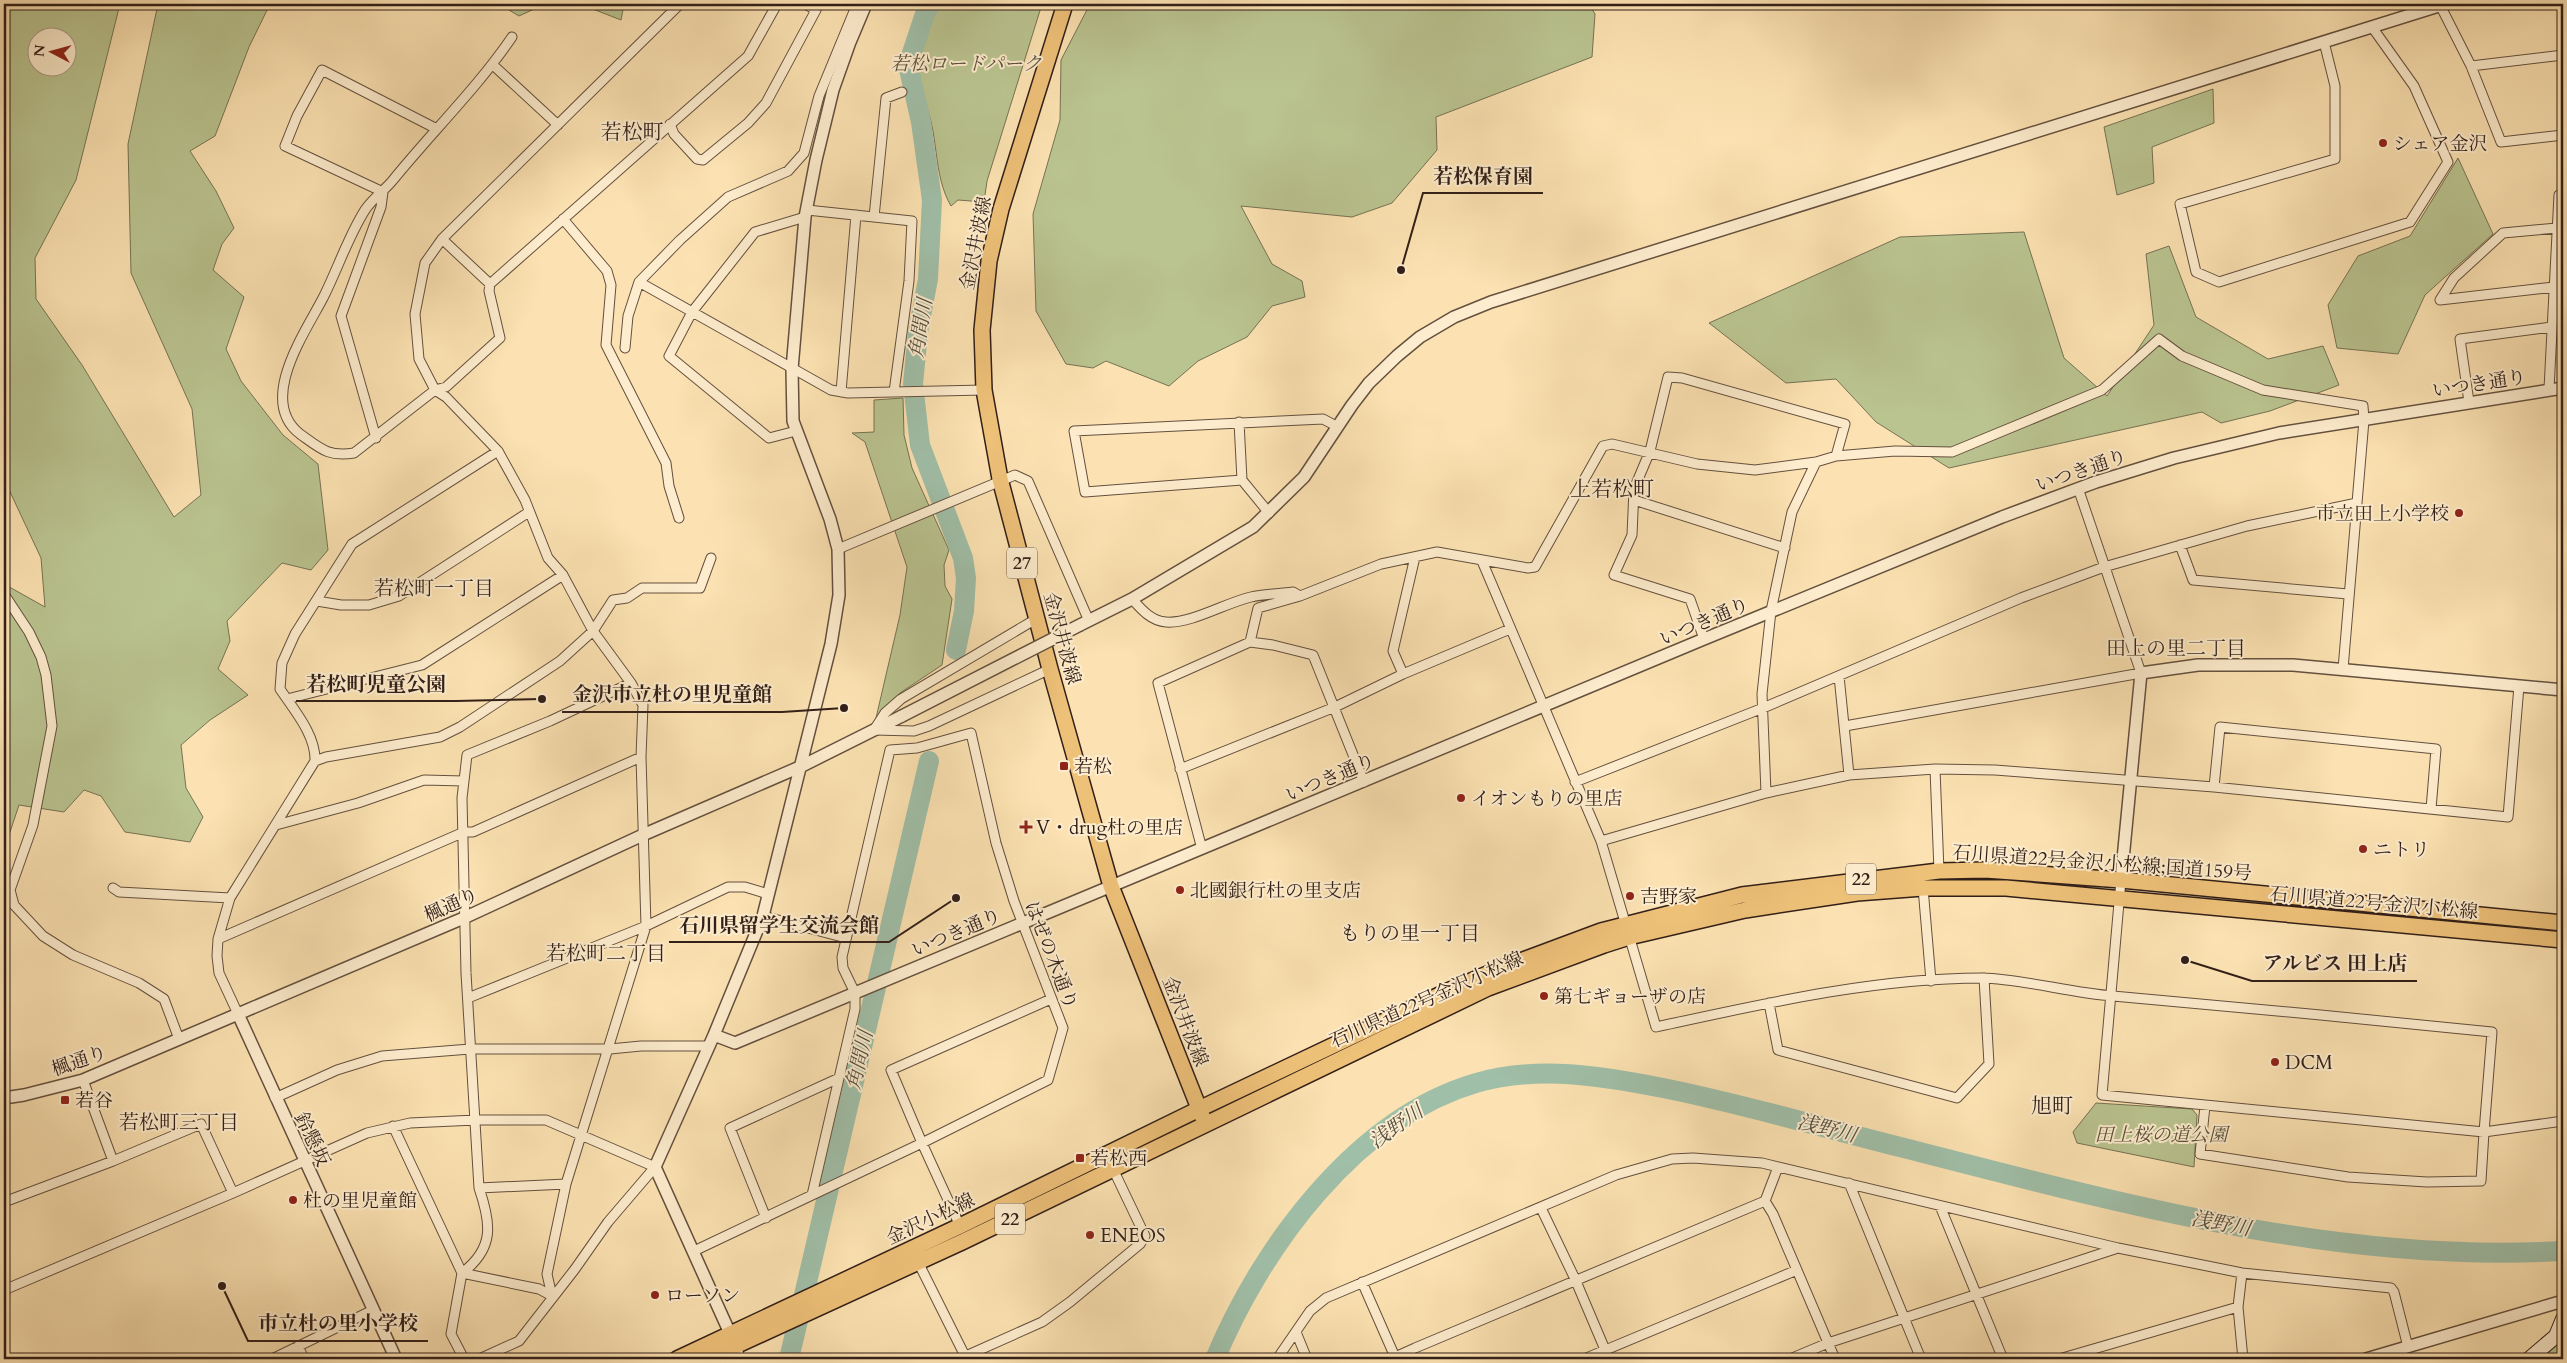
<svg xmlns="http://www.w3.org/2000/svg" width="2567" height="1363" font-family="Cardo,'Noto Serif JP',serif">
<rect width="100%" height="100%" fill="#fce2b2"/>
<filter id="stains"><feTurbulence type="fractalNoise" baseFrequency=".004" numOctaves="4"/><feColorMatrix values="0 0 0 0 .2 0 0 0 0 .09 0 0 0 0 .02 0 0 0 .5 -.17"/></filter>
<radialGradient id="worn" r=".72"><stop offset=".6" stop-color="#630" stop-opacity="0"/><stop offset="1" stop-color="#630" stop-opacity=".3"/></radialGradient>
<path fill="#bac490" stroke="#767254" fill-rule="evenodd" d="M4,4h116l-44,176 -41,78 1,41 46,66 92,152 27,-22 -9,-86 -61,-136 -3,-129 30,-140h112l-21,43 -34,89 -25,15 26,40 18,37 -12,16 -9,26 31,27 -18,52 15,32 42,54 35,29 10,86 -17,20 -29,-7 -55,58 3,20 -12,28 30,26 -38,25 -29,25 5,43 17,29 -13,25 -65,-10 -24,-36 -17,-6 -20,22 -45,-7 -15,45v-266l41,23 -4,-49 -37,-79zM38,38h30v30h-30z
M499,4h46l-26,12z
M580,4h44l-3,16z
M931,4h111l-55,177 -3,21 -26,-2 -7,6c-18,-31 -12,-68 -25,-100 -6,-15 -20,-22 -18,-40 1,-18 12,-38 18,-55z
M1090,4h499l6,10 -3,43 -156,60 1,33 -45,53 -40,14 -111,-11 31,58 30,17 3,16 -33,9 -25,31 -49,24 -29,25 -63,-25 -13,7 -27,-4 -30,-53 -3,-97 27,-94 1,-60z
M2213,89l1,34 -62,24 2,36 -37,12 -13,-68z
M2458,158l35,76 -68,61 -27,59 -61,-6 -9,-43 30,-49 52,-20z
M2024,232l40,126 43,38 47,-71 -8,-71 23,-8 27,71 72,42 55,-13 16,39 -69,26 -49,12 -19,-11 -253,56 -73,-46 -40,-43 -50,4 -77,-60 191,-86z
M903,398l1,37 8,33 37,82 -5,15 1,21 7,13 -10,66 -42,28 -15,15v5l-9,5 24,-103 7,-48 -42,-125 -13,-9 22,-1v-32z
M2096,1103l96,6 5,6 -3,52 -117,-24 -4,-11z
M2563,1333v26h-29z"/>
<g fill="none" stroke-linecap="round" stroke-linejoin="round">
<path stroke="#a0bfa8" stroke-width="20" d="M931,4l-5,7 -18,54 13,57 11,78 -4,79 -10,53 -5,52 7,61 43,113 3,20 -2,33 -8,39
M789,1359l140,-598
M1215,1359c46,-111 141,-241 261,-276 61,-18 126,-7 187,5 81,16 160,40 241,60 215,55 435,116 659,103"/>
<defs>
<path id="minor" d="M2440,5l31,61 30,76 62,-7
M512,37c-34,50 -80,95 -119,143 -8,10 -21,19 -28,30 -17,27 -27,58 -41,86 -17,34 -68,104 -24,138 21,15 28,23 54,19l81,-63 11,-3 54,-49 -11,-47 1,-7 258,-228 29,-52
M2324,42l11,44v73l-155,45 16,68 23,10 191,-60 38,-60 -34,-76 -42,-59
M493,65l65,60
M2471,66l92,-11
M670,124l4,10 23,25 6,1 45,-37 18,-20 50,-93 -11,-6
M383,192l-98,-46 12,-30 25,-46 113,58
M807,210l105,11 -3,60 -15,111
M874,217l12,-119 16,-6
M563,219l44,52 4,14 -5,60 60,118 3,23 10,32
M442,239l48,45
M639,282l192,108 17,3 136,-3
M2554,287l-114,13 14,-22 49,-45 54,-5
M625,348l3,-32 11,-34 41,-42 48,-43 60,-26 16,-18 15,-57 38,-92
M2549,389l10,-194 4,-1
M841,392l15,-177
M2469,402l-9,-63 92,-12
M1239,422l3,58 27,33
M796,431l-27,7 -100,-82 23,-44 63,-80 50,-15
M376,438l-35,-122 40,-109 2,-15
M1242,480l-157,12 -11,-61 249,-12 15,8
M1634,500l151,48
M2180,545l13,35 155,14
M838,549l177,-74 13,6 61,140
M1482,561l119,280 55,186c106,-23 218,-49 326,-49 41,1 89,15 131,18 126,11 253,23 379,36l-8,100 79,-11
M4,594l25,38 12,25 5,18 6,51 -19,99 -23,65 4,15 29,31 30,19 66,28 25,16 15,40
M1132,599c9,10 19,22 34,23 25,2 59,-19 85,-25 13,-3 28,-3 42,-5l7,4 81,-32 56,-12 91,16 7,-1 68,-121 9,-2 85,20 58,6 61,-8 20,-6 59,-5 57,1 150,-62 57,-51 23,17 81,34 100,16 1,14 -21,249
M317,601l24,4h28l30,-9 130,-84
M1036,619l-135,80 -16,14 -11,17 40,1 15,-5 121,-57
M1704,639l-14,-40 -76,-24 18,-40 2,-46 16,-38 18,-74 14,1 163,46 -9,32
M1250,642l8,-34 42,-12
M1403,674l-10,-23 22,-94
M1839,676l10,99
M287,699l135,-34 141,-90
M1845,726l296,-53 -63,-185
M315,761l11,-4 114,-20 20,-10 100,-66 33,-30 20,-31 14,-2 15,-10h58l11,-30
M1180,769l155,-62 68,-33 107,-45
M1935,769l4,102
M1575,782l188,-74 258,-110 83,-31 143,-41 110,-23
M2214,787l6,-60 216,22 -5,60
M1766,793l-4,-99 9,-83 21,-99 24,-50
M276,825l82,-22 66,-23 40,1
M1601,841l165,-48 83,-18 86,-6 60,1 219,17 294,30 11,-131
M1202,849l-44,-166 92,-41 23,3 40,10 51,127
M2121,880l-19,215 382,37 -3,49 -54,1 -79,-5 -148,-23 5,-48
M113,888l6,4 111,6
M1923,888l8,93
M763,916l83,22
M218,939l246,-107h9l168,-75
M468,998l178,-72 82,-39h17l23,7
M1769,1003l9,47 179,48 32,-34 -5,-86
M238,1014l-19,-41 -2,-17 1,-17 12,-41 85,-137c1,-26 -21,-51 -35,-72l2,-26 13,-29 57,-90 146,-93
M83,1080l30,81
M275,1098l62,-28 45,-14 88,-7h140l31,-3h68
M393,1126l69,147 -11,61 13,25
M1849,1183l72,176
M479,1188l87,-4
M812,1195l43,-186v-16l-12,-25 -1,-11 48,-207 27,-2 54,-15 25,110 18,58 49,127 -15,52 -126,63 38,83
M1765,1201l8,13 62,145
M4,1202l109,-41 88,-37 32,69
M1940,1206l63,153
M1541,1208l34,71 34,80
M766,1218l-36,-90 109,-50
M694,1251l228,-108 -31,-73 160,-71
M918,1262l47,94
M462,1273c33,-25 29,-50 17,-85l-13,-215 -4,-175 5,-43 83,-34 81,-38
M462,1273l77,16 13,7
M2242,1273l-4,34 5,52
M1362,1282l33,75
M4,1290l229,-97 134,-60 43,-10 66,-3h70l109,47 -47,55 -33,47 -56,72 -40,18
M552,1296l-5,-22 19,-90 80,-258 -5,-169 2,-52 -12,-22 -38,-52 -30,-56 -15,-17 -23,-58 -27,-49 -52,-54 -11,-7 -16,-31 -4,-45 10,-51 17,-24 238,-235
M1296,1332l11,27
M298,1346l6,13
M735,1346l6,13
M272,1359l101,-49
M959,1359l83,-37 28,-20 70,-58 5,-8 -32,-67
M1277,1359l33,-48 16,-13 290,-123 56,-16 21,-1 69,5 356,85 124,25 149,15 3,4 14,55
M1396,1359l-1,-2 20,-9 350,-147 13,-34
M1584,1359l213,-89
M1790,1359l38,-16 290,-95
M2059,1359l179,-52"/>
<path id="tertiary" d="M1080,625l52,-26 121,-72 51,-50 48,-72 17,-22 28,-27 23,-19 34,-20 37,-15 954,-298
M2121,880l20,-207 57,-8h95l270,25
M238,1014l158,345
M714,1035l49,-119 68,-272 8,-49 -1,-46 -8,-30 -37,-98 -1,-52 13,-152 11,-57 17,-70 17,-48 16,-38
M4,1098l20,-3 59,-15 155,-66 228,-97 179,-83 157,-68 100,-50
M733,1340l-78,-173 59,-132 21,8 969,-404 298,-122 94,-35 78,-24 105,-25 284,-45
M2366,1359l197,-58"/>
<path id="secondary" d="M2529,1359l27,-23 7,-17"/>
<path id="primary" d="M1065,4l-64,205 -12,52 -7,69 2,60 16,89 50,190 61,217 91,230
M677,1359l283,-133 239,-117 251,-119 49,-21 102,-38 141,-36 197,-24 46,-1 136,10 442,43
M707,1359l255,-117 526,-254 116,-43 25,-8 116,-27 112,-17 66,-5h83l557,52"/>
</defs>
<use href="#minor" stroke="#64503e" stroke-width="11"/>
<use href="#tertiary" stroke="#64503e" stroke-width="14"/>
<use href="#secondary" stroke="#321f18" stroke-width="16"/>
<use href="#primary" stroke="#321f18" stroke-width="18"/>
<use href="#minor" stroke="#fdeccd" stroke-width="9"/>
<use href="#tertiary" stroke="#fdeccd" stroke-width="11"/>
<use href="#secondary" stroke="#fdeccd" stroke-width="14"/>
<use href="#primary" stroke="#eec179" stroke-width="15"/>
<defs>
<path id="tertiary-bridge" d="M902,716l178,-91"/>
</defs>
<use href="#tertiary-bridge" stroke="#64503e" stroke-width="14" stroke-linecap="butt"/>
<use href="#tertiary-bridge" stroke="#fdeccd" stroke-width="11"/>
</g>
<g fill="#8f2418" stroke="#fdeccd" stroke-width="2">
<circle cx="2383" cy="143" r="5"/>
<circle cx="2459" cy="513" r="5"/>
<rect x="1059" y="761" width="10" height="10" rx="2.5"/>
<circle cx="1461" cy="798" r="5"/>
<path d="M1023.5 819.5h5v5h5v5h-5v5h-5v-5h-5v-5h5z"/>
<circle cx="2363" cy="849" r="5"/>
<circle cx="1180" cy="890" r="5"/>
<circle cx="1630" cy="896" r="5"/>
<circle cx="1544" cy="996" r="5"/>
<circle cx="2275" cy="1062" r="5"/>
<rect x="60" y="1095" width="10" height="10" rx="2.5"/>
<rect x="1075" y="1153" width="10" height="10" rx="2.5"/>
<circle cx="293" cy="1200" r="5"/>
<circle cx="1090" cy="1235" r="5"/>
<circle cx="655" cy="1295" r="5"/>
</g>
<g text-anchor="middle" stroke-width="4" stroke-linejoin="round" paint-order="stroke">
<g fill="#fdeccd" stroke="#6f5c4e" stroke-width="1">
<rect x="1007" y="547.5" width="30" height="31" rx="4"/>
<rect x="1846" y="863.5" width="30" height="31" rx="4"/>
<rect x="995" y="1203.5" width="30" height="31" rx="4"/>
</g>
<g font-size="18" font-weight="bold" fill="#321f18">
<text x="1022" y="569">27</text>
<text x="1861" y="885">22</text>
<text x="1010" y="1225">22</text>
</g>
<g font-size="19" font-style="italic" fill="#5b513c" stroke="#fdeccd">
<text x="966" y="70">若松ロードパーク</text>
<text x="2161" y="1141">田上桜の道公園</text>
</g>
<g font-size="19" fill="#321f18" stroke="#fdeccd" text-anchor="start">
<text x="2393" y="150">シェア金沢</text>
<text x="2449" y="520" text-anchor="end">市立田上小学校</text>
<text x="1074" y="773">若松</text>
<text x="1471" y="805">イオンもりの里店</text>
<text x="1036" y="834">V・drug杜の里店</text>
<text x="2373" y="856">ニトリ</text>
<text x="1190" y="897">北國銀行杜の里支店</text>
<text x="1640" y="903">吉野家</text>
<text x="1554" y="1003">第七ギョーザの店</text>
<text x="2285" y="1069">DCM</text>
<text x="75" y="1107">若谷</text>
<text x="1090" y="1165">若松西</text>
<text x="303" y="1207">杜の里児童館</text>
<text x="1100" y="1242">ENEOS</text>
<text x="665" y="1302">ローソン</text>
</g>
<g font-size="19" fill="#321f18" stroke="#fdeccd">
<text transform="translate(975 243) rotate(-79)" y="7">金沢井波線</text>
<text transform="translate(2479 383) rotate(-9)" y="7">いつき通り</text>
<text transform="translate(2081 470) rotate(-19)" y="7">いつき通り</text>
<text transform="translate(1704 621) rotate(-23)" y="7">いつき通り</text>
<text transform="translate(1063 638) rotate(75)" y="7">金沢井波線</text>
<text transform="translate(1330 777) rotate(-23)" y="7">いつき通り</text>
<text transform="translate(2102 862) rotate(4)" y="7">石川県道22号金沢小松線;国道159号</text>
<text transform="translate(2374 902) rotate(5)" y="7">石川県道22号金沢小松線</text>
<text transform="translate(451 904) rotate(-24)" y="7">楓通り</text>
<text transform="translate(956 932) rotate(-23)" y="7">いつき通り</text>
<text transform="translate(1052 955) rotate(69)" y="7">はぜの木通り</text>
<text transform="translate(1426 999) rotate(-24)" y="7">石川県道22号金沢小松線</text>
<text transform="translate(1186 1021) rotate(69)" y="7">金沢井波線</text>
<text transform="translate(79 1060) rotate(-19)" y="7">楓通り</text>
<text transform="translate(313 1139) rotate(65)" y="7">鈴懸坂</text>
<text transform="translate(930 1218) rotate(-25)" y="7">金沢小松線</text>
</g>
<g font-size="20" font-style="italic" fill="#534f43" stroke="#fdeccd">
<text transform="translate(920 328) rotate(-81)" y="7">角間川</text>
<text transform="translate(859 1060) rotate(-77)" y="7">角間川</text>
<text transform="translate(1396 1126) rotate(-35)" y="7">浅野川</text>
<text transform="translate(1827 1128) rotate(14)" y="7">浅野川</text>
<text transform="translate(2221 1223) rotate(11)" y="7">浅野川</text>
</g>
<g font-size="20" fill="#321f18" stroke="#fdeccd">
<text x="434" y="595">若松町一丁目</text>
<text x="2176" y="655">田上の里二丁目</text>
<text x="1410" y="940">もりの里一丁目</text>
<text x="606" y="960">若松町二丁目</text>
<text x="179" y="1129">若松町三丁目</text>
</g>
<g font-size="21" fill="#321f18" stroke="#fdeccd">
<text x="632" y="139">若松町</text>
<text x="1612" y="496">上若松町</text>
<text x="2052" y="1113">旭町</text>
</g>
</g>
<path fill="none" stroke="#321f18" stroke-width="2" d="M1401 270L1423 193H1543M542 699L456 701H296M844 708L782 712H562M956 898L889 942H669M2185 960L2252 981H2417M222 1286L248 1341H428"/>
<g fill="#321f18" stroke="#fdeccd" stroke-width="2">
<circle cx="1401" cy="270" r="5"/>
<circle cx="542" cy="699" r="5"/>
<circle cx="844" cy="708" r="5"/>
<circle cx="956" cy="898" r="5"/>
<circle cx="2185" cy="960" r="5"/>
<circle cx="222" cy="1286" r="5"/>
</g>
<g font-size="20" text-anchor="middle" font-weight="bold" fill="#321f18" stroke="#fdeccd" stroke-width="4" stroke-linejoin="round" paint-order="stroke">
<text x="1483" y="183">若松保育園</text>
<text x="376" y="691">若松町児童公園</text>
<text x="672" y="701">金沢市立杜の里児童館</text>
<text x="779" y="932">石川県留学生交流会館</text>
<text x="2335" y="970">アルビス 田上店</text>
<text x="338" y="1330">市立杜の里小学校</text>
</g>
<rect width="2567" height="1363" fill="none" stroke="#fce2b2" stroke-width="20"/>
<rect x="5" y="5" width="2557" height="1353" fill="none" stroke="#321f18" stroke-width="2.5"/>
<rect x="10" y="10" width="2547" height="1343" fill="none" stroke="#321f18"/>
<g transform="translate(52 52) rotate(276)"><circle r="24" fill="#fdeccd" stroke="#ac9a85"/>
<path d="M0-4L9 19L0 12L-9 19Z" fill="#8f2418"/>
<text y="-8" font-size="14" font-weight="bold" text-anchor="middle" fill="#321f18">N</text>
</g>
<rect width="100%" height="100%" filter="url(#stains)"/>
<rect width="100%" height="100%" fill="url(#worn)"/>
</svg>
